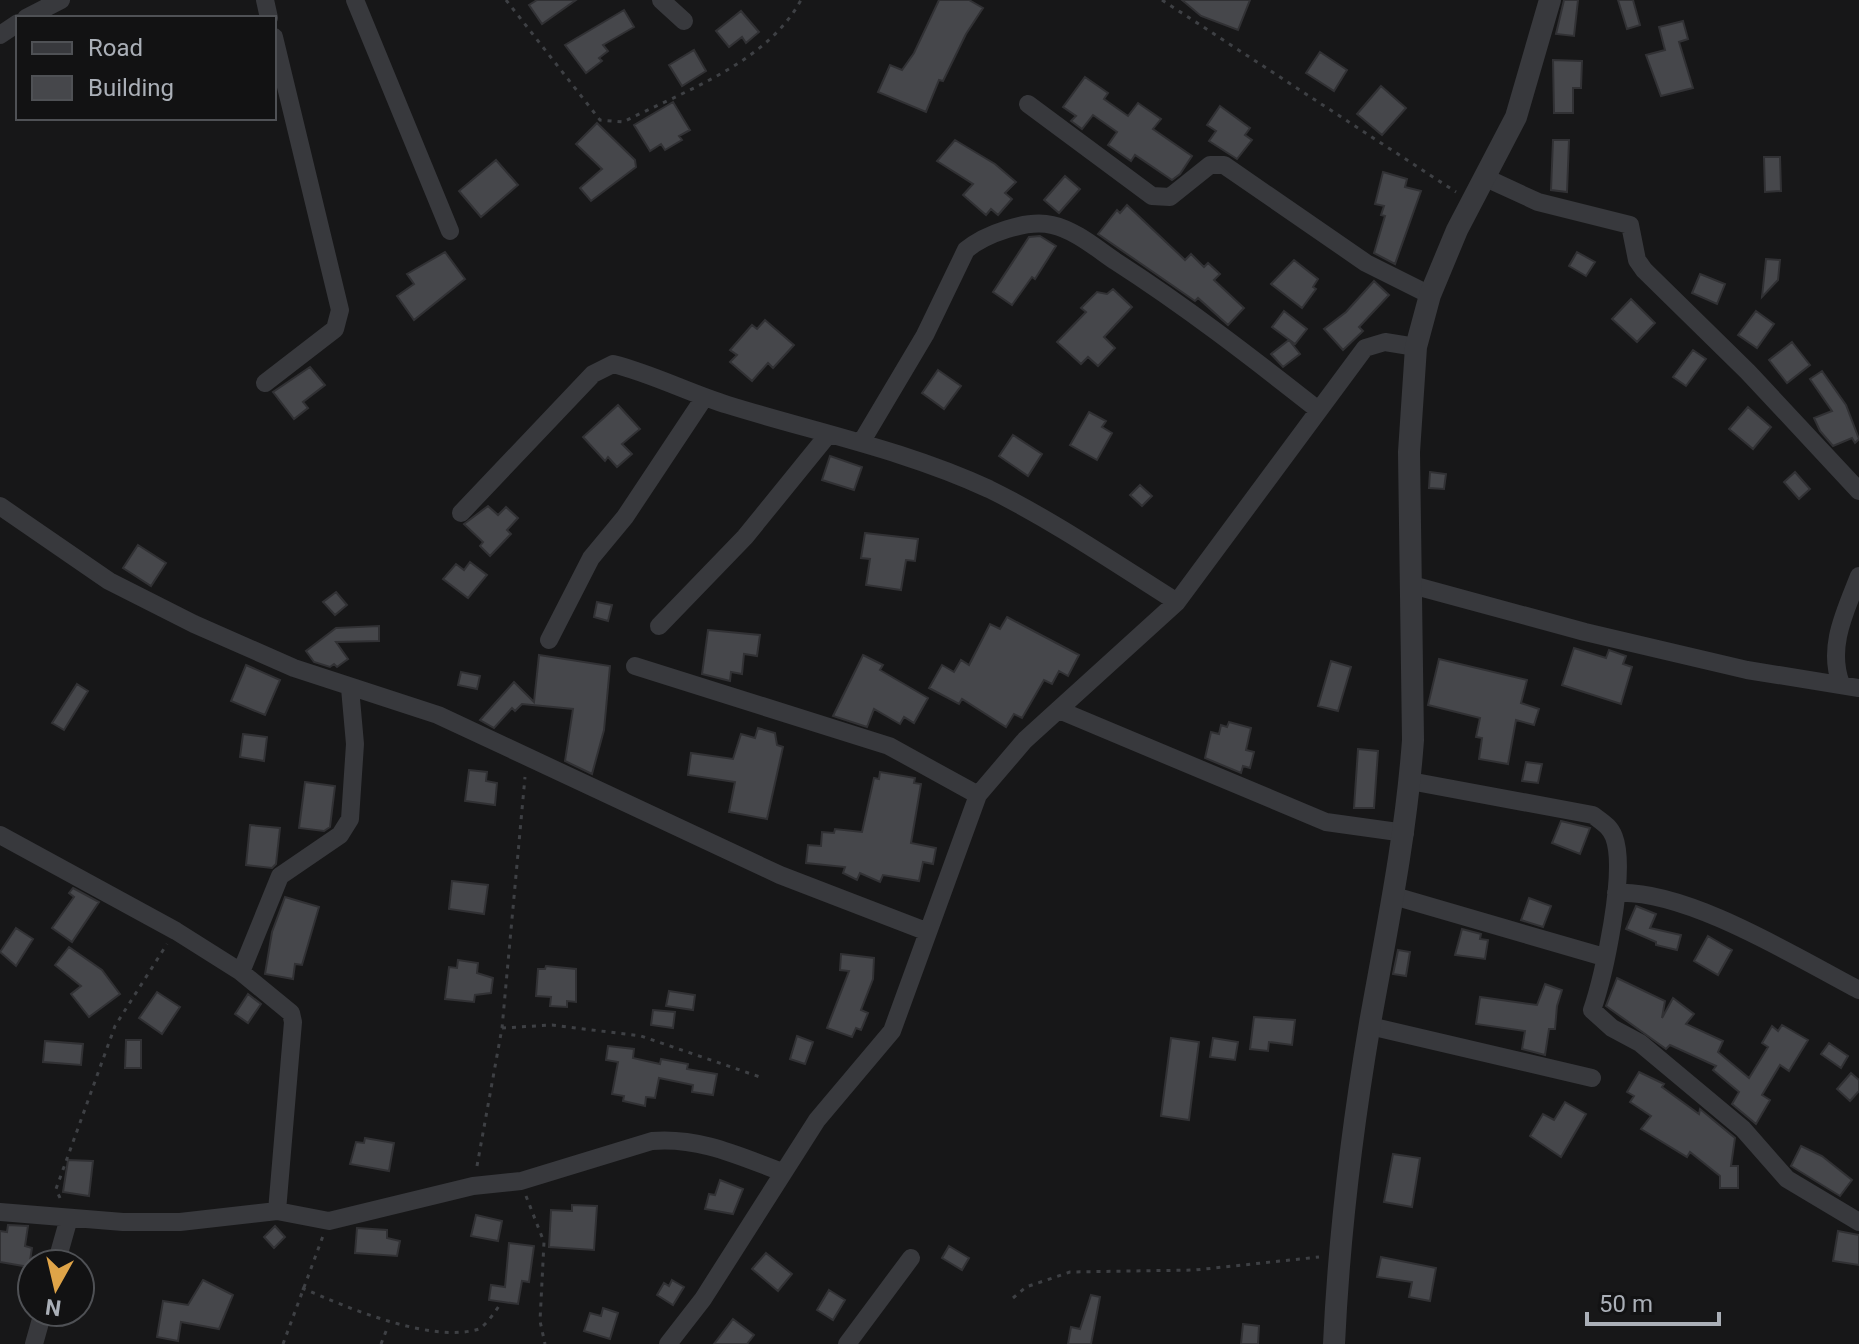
<svg xmlns="http://www.w3.org/2000/svg" width="1859" height="1344" font-family="Roboto,sans-serif">
<rect width="100%" height="100%" fill="#171718"/>
<path fill="#46474b" stroke="#313134" stroke-width="2" d="M537,0h39l-34,24 -13,-19z
M939,0h30l14,8 -17,26 -23,47 -4,-1 -13,32 -48,-20 12,-27 12,5 12,-17z
M1182,0h68l-12,30 -37,-14z
M1564,0h14l-4,36 -18,-2z
M1618,0h15l7,25 -13,4z
M624,10l10,17 -31,18 5,6 -9,7 3,3 -16,12 -21,-28z
M741,11l18,21 -13,11 -4,-6 -13,10 -13,-16z
M1683,21l5,18 -9,3 14,46 -32,8 -15,-41 19,-5 -6,-23z
M694,50l12,21 -24,15 -13,-21z
M1320,52l27,18 -13,21 -28,-18z
M1553,60l29,1 -1,27h-8v25h-19z
M1085,77l23,16 -4,6 24,17 10,-13 23,16 -8,10 39,27 -12,18 -8,6 -37,-25 -4,6 -23,-16 9,-13 -24,-17 -11,14 -11,-8 5,-5 -13,-9z
M1381,86l25,22 -24,27 -25,-21z
M673,102l17,28 -11,6 3,4 -17,10 -4,-6 -11,7 -16,-26z
M1220,106l30,22 -5,7 7,5 -15,19 -28,-18 7,-10 -9,-6z
M597,123l38,37 1,7 -45,34 -11,-13 22,-19 -26,-25z
M955,140l40,24 21,18 -11,11 7,6 -14,16 -7,-6 -5,6 -23,-20 10,-11 -36,-23z
M1553,140h16l-2,52 -16,-2z
M1764,157h16l1,34 -16,1z
M496,160l22,25 -37,32 -22,-26z
M1383,172l24,7 -2,8 16,4 -26,73 -21,-11 11,-37 -4,-1 3,-9 -9,-2z
M1065,176l15,13 -21,24 -15,-13z
M1127,205l58,55 6,-6 13,13 4,-4 12,11 -6,6 30,28 -16,17 -30,-27 -3,3 -97,-67 19,-24 3,3z
M1040,236l16,10 -21,33 -3,-2 -20,28 -19,-13 36,-55z
M445,252l20,27 -51,41 -17,-24 17,-12 -7,-10z
M1577,252l18,10 -9,14 -17,-10z
M1766,259l14,1 -2,20 -16,17z
M1294,260l24,19 -5,8 3,2 -14,19 -31,-24z
M1700,274l25,10 -8,20 -25,-11z
M1374,281l15,14 -30,32 4,4 -20,19 -19,-21 22,-17z
M1113,289l19,18 -28,30 11,11 -17,18 -10,-9 -7,7 -24,-22 29,-30 -5,-4 16,-16 10,2z
M1631,299l24,24 -18,19 -25,-23z
M1284,311l23,18 -12,15 -23,-17z
M1756,311l18,13 -17,24 -19,-13z
M765,320l29,25 -21,23 -5,-5 -16,18 -22,-19 7,-7 -7,-5 22,-25 5,4z
M1289,340l11,14 -17,13 -12,-13z
M1792,342l18,23 -23,18 -18,-23z
M1693,350l13,9 -20,27 -13,-9z
M310,367l15,18 -22,17 5,6 -14,11 -21,-27z
M938,370l23,16 -17,23 -22,-16z
M1822,371l24,34 13,34 -4,4 -3,-5 -19,8 -13,-15 -6,-13 18,-7 -22,-32z
M618,405l22,24 -18,15 10,10 -15,13 -9,-10 -3,4 -22,-24z
M1748,407l23,20 -18,22 -24,-20z
M1089,412l17,9 -4,6 10,6 -15,27 -27,-15z
M1013,435l29,19 -14,22 -29,-20z
M830,456l32,11 -8,23 -32,-10z
M1430,472l16,2 -2,15 -15,-1z
M1795,472l15,17 -11,10 -15,-17z
M1140,485l12,11 -10,10 -12,-11z
M488,506l10,9 8,-8 12,11 -11,12 4,4 -21,22 -10,-10 3,-4 -19,-18z
M865,533l53,6 -3,22 -9,-1 -5,30 -35,-5 4,-26 -9,-1z
M138,545l28,18 -15,23 -28,-18z
M470,562l17,13 -19,23 -25,-19 13,-15 8,6z
M336,592l11,13 -12,10 -12,-13z
M597,602l15,3 -4,16 -14,-4z
M1007,617l72,38 -11,21 -9,-5 -7,13 -8,-4 -22,38 -8,-4 -8,13 -44,-28 -3,5 -30,-16 13,-23 12,7 7,-12 8,5 21,-41 10,5z
M379,626v15l-43,1 12,17 -11,8 -3,-3 -4,3 -16,-5 -8,-11 30,-23z
M708,630l52,5 -3,21 -13,-2 -2,20 -11,-2 -1,9 -28,-7z
M1574,648l32,10 3,-8 17,6 -3,8 9,3 -11,37 -59,-19z
M539,655l71,11 -6,64 -12,44 -27,-13 8,-52 -51,-5 -7,7 -3,-3 -18,20 -14,-8 34,-38 20,20z
M863,655l20,10 -3,5 48,28 -14,25 -10,-6 -4,7 -26,-15 -7,18 -34,-11z
M1439,659l88,21 -6,23 18,6 -5,16 -18,-5 -8,44 -29,-5 3,-21 -6,-1 4,-19 -52,-13z
M1331,661l20,6 -13,44 -20,-5z
M246,665l34,15 -15,35 -34,-14z
M461,672l19,4 -3,13 -19,-4z
M77,684l11,7 -24,39 -12,-7z
M1229,722l22,6 -5,22 8,2 -4,16 -7,-2 -2,7 -36,-15 6,-26 8,2 2,-9 6,2z
M758,728l17,5 2,12 6,2 -16,72 -38,-7 6,-30 -47,-7 3,-22 42,6 8,-25 14,4z
M243,734l24,3 -3,24 -24,-4z
M1358,749l20,2 -4,57h-20z
M1526,762l16,2 -4,19 -16,-2z
M469,770l18,2 -1,9 11,2 -2,22 -30,-4z
M880,772l35,6 -1,5 7,1 -10,59 25,5 -3,16 -10,-2 -4,19 -36,-6 -3,7 -20,-9 -3,7 -14,-7 2,-6 -39,-4 2,-18 13,1 1,-14 12,1 1,-4 27,3 12,-54 5,1z
M305,782l30,4 -5,41 -6,4 -25,-3z
M1561,821l29,7 -10,26 -28,-11z
M250,825l30,3 -4,36 -4,4 -26,-3z
M452,881l36,4 -4,29 -35,-5z
M73,888l26,14 -27,40 -20,-14 22,-31 -5,-4z
M285,897l34,10 -17,58 -7,-1 -2,15 -28,-5 7,-42z
M1529,898l22,8 -8,21 -22,-7z
M1636,906l20,8 -6,14 31,7 -4,15 -21,-5v-3l-30,-13z
M16,928l17,11 -17,27 -16,-14z
M1462,929l19,5 -1,5 8,1 -3,19 -30,-4z
M1708,936l24,14 -14,25 -24,-14z
M69,947l33,23 18,24 -31,23 -18,-23 10,-8 -26,-21z
M1398,950l12,2 -4,24 -13,-2z
M841,954l33,4 -1,21 -12,31 7,3 -7,17 -5,-2 -4,9 -25,-9 22,-57 -9,-1z
M458,960l20,3 -1,10 16,5 -2,15 -16,2 -1,7 -29,-3 4,-32 8,1z
M546,966l30,3v33l-9,-1v6l-17,-1 1,-9 -15,-1 2,-27h7z
M1617,978l48,23 -3,17 11,-20 21,16 -8,10 37,17 -5,11 31,26 19,-31 -6,-4 10,-17 6,5 4,-6 26,15 -19,31 -9,-6 -18,30 8,5 -14,24 -24,-20 7,-12 -26,-22 3,-4 -46,-21 -4,4 -60,-43z
M1545,984l17,6 -5,16 -2,23h-6l-4,26 -23,-6 3,-18 -49,-7 4,-27 57,8z
M669,991l26,4 -2,15 -27,-4z
M157,992l23,15 -18,27 -23,-16z
M248,994l13,10 -13,19 -13,-9z
M653,1010l22,2 -2,16 -22,-3z
M1254,1017l41,3 -3,25 -23,-3 -1,9 -18,-2z
M797,1036l16,6 -8,22 -15,-5z
M1171,1038l28,4 -10,78 -28,-4z
M1213,1038l25,4 -3,18 -25,-3z
M126,1040h15v28h-16z
M45,1041l38,3 -2,21 -38,-3z
M1829,1043l19,13 -7,12 -20,-14z
M608,1046l26,3 -1,9 27,6 1,-5 27,5 -1,5 30,5 -4,21 -21,-3 1,-7 -34,-7 -4,20 -9,-1 -1,9 -22,-5 1,-5 -12,-2 6,-32 -12,-2z
M1639,1072l25,12 -2,3 37,27 1,-5 35,29 -4,28h7v22h-18v-12l-30,-24 -3,5 -46,-28 10,-13 -21,-14 4,-6 -7,-4z
M1851,1073l8,7v11l-9,10 -13,-12z
M1565,1102l21,12 -25,43 -31,-21 13,-22 11,6z
M365,1138l29,5 -5,28 -39,-7 6,-22 8,1z
M1801,1146l21,10 30,24 -12,16 -49,-30z
M1393,1154l27,4 -8,49 -28,-5z
M68,1160l25,1 -4,35 -26,-4z
M720,1180l23,9 -10,25 -28,-5 4,-15 6,1z
M572,1205l25,1 -3,44 -45,-3 2,-37 21,1z
M476,1215l26,6 -4,20 -27,-5z
M8,1225l20,1 -3,20 7,2 -3,19 -29,-5v-31l7,1z
M275,1226l10,11 -11,11 -10,-11z
M357,1228l30,2v8l13,3 -3,15 -42,-3z
M1838,1231l21,4v30l-26,-4z
M509,1243l25,3 -5,36 -7,-1 -4,23 -29,-4 2,-15 14,2z
M949,1246l20,12 -7,12 -20,-12z
M766,1253l26,21 -14,17 -26,-22z
M1381,1257l55,11 -6,33 -21,-4 3,-15 -35,-5z
M203,1280l30,15 -14,34 -38,-7 -3,19 -21,-4 6,-36 25,4z
M672,1280l12,7 -11,18 -16,-10 7,-12 5,3z
M829,1290l16,10 -12,20 -16,-10z
M1091,1295l9,2 -9,47h-23l3,-17 9,2z
M603,1308l15,5 -8,26 -26,-8 6,-18 11,3z
M733,1319l21,16 -7,9h-33z
M1243,1324l16,2 -1,18h-17z"/>
<g fill="none" stroke-linecap="round" stroke-linejoin="round">
<path stroke="#3e4044" stroke-width="3" stroke-dasharray="4 6" stroke-linecap="butt" d="M506,0l94,120 23,2c61,-31 144,-59 178,-122
M1162,0l294,192
M502,1028l50,-3 89,11 119,41
M477,1166l25,-138 23,-251
M526,1196l18,46 -4,79 5,23
M60,1198l-4,-9 59,-163 52,-82
M302,1288c44,19 129,56 177,41 8,-5 15,-16 20,-23
M1013,1298l13,-11 44,-15 125,-2 124,-13
M283,1344l40,-108
M381,1344l7,-18"/>
<path stroke="#38393d" stroke-width="18" d="M265,0l4,18
M355,0l95,231
M661,0l23,21
M26,18l35,-18
M0,35l18,-12
M1028,104l124,92 18,1 40,-32h14l142,98 64,32
M1486,178l52,24 92,23 7,35 7,10 104,102 111,119
M265,383l70,-54 5,-19 -66,-273
M862,441l63,-106 41,-85c19,-16 61,-31 86,-25 23,5 44,23 63,36 70,45 136,96 202,148
M0,506l109,75 85,43 100,44 144,47 342,160 148,57
M461,513l132,-139 20,-10c40,10 76,29 115,41 87,27 177,45 261,84 65,32 126,74 188,113
M1412,585l173,47 162,38 112,18
M659,626l86,-89 82,-101
M549,640l42,-82 34,-41 79,-119
M635,666l254,80 89,49
M1841,684c-14,-37 4,-72 18,-108
M1059,710l267,112 79,11
M1410,781l183,34c9,7 17,11 21,22 13,34 -10,139 -22,173l20,18 28,15 103,86 44,50 72,43
M0,835l176,96 65,41 50,41 2,9 -16,189
M1616,893c70,-4 180,64 243,97
M1394,896l210,61
M241,972l39,-96 60,-41 10,-16 5,-75 -5,-56
M1370,1026l222,52
M0,1212l123,10h57l97,-11 52,10 144,-35 48,-5 131,-40c47,-4 87,15 130,31
M56,1264l13,-46
M34,1344l9,-32
M668,1344l35,-45 114,-179 75,-89 86,-236 47,-55 152,-138 188,-254 20,-6 31,5
M847,1344l64,-86"/>
<path stroke="#38393d" stroke-width="22" d="M1334,1344c5,-108 18,-215 36,-321 17,-95 36,-187 43,-283l-4,-288 7,-105 14,-52 27,-65 59,-113 34,-117"/>
</g>
<rect x="16" y="16" width="260" height="104" fill="#121213" stroke="#4f5155" stroke-width="2"/>
<rect x="32" y="42" width="40" height="12" fill="#38393d" stroke="#4f5155" stroke-width="2"/>
<text x="88" y="56" font-size="24" fill="#aaafb7">Road</text>
<rect x="32" y="76" width="40" height="24" fill="#46474b" stroke="#4f5155" stroke-width="2"/>
<text x="88" y="96" font-size="24" fill="#aaafb7">Building</text>
<g transform="translate(56 1288) rotate(188)"><circle r="38" fill="#121213" stroke="#4f5155" stroke-width="2"/>
<path d="M0-6L14 30L0 20L-14 30Z" fill="#dfa448"/>
<text y="-12" font-size="22" font-weight="bold" text-anchor="middle" fill="#aaafb7">N</text>
</g>
<path d="M1587 1312v12h132v-12" fill="none" stroke="#aaafb7" stroke-width="4"/>
<text x="1599" y="1312" font-size="24" fill="#aaafb7" stroke="#121213" stroke-width="6" paint-order="stroke">50 m</text>
</svg>
